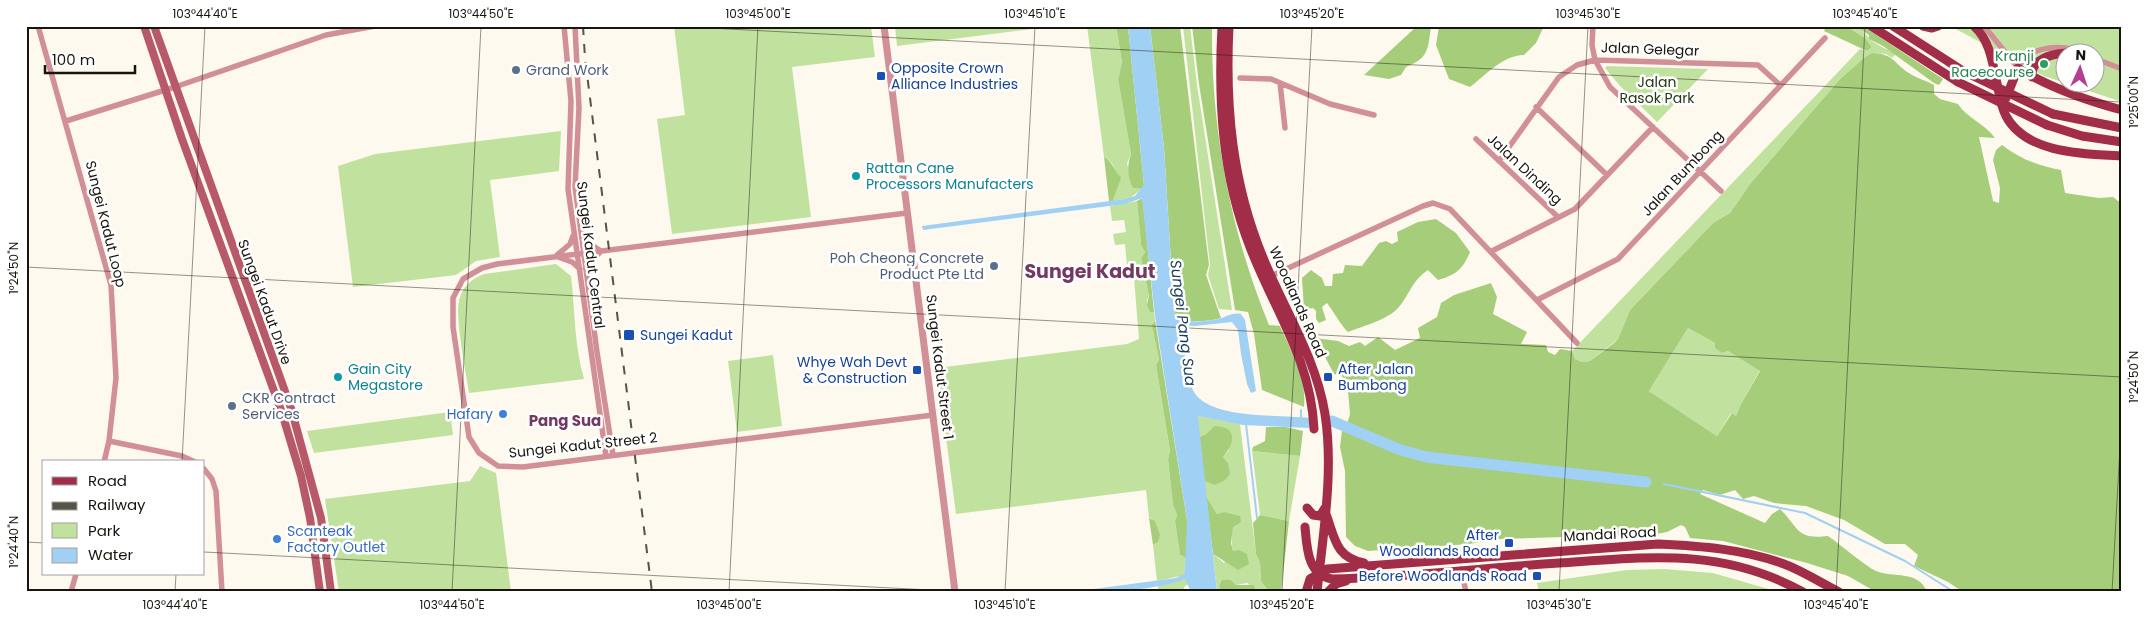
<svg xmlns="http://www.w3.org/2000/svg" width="2148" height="618" font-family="Poppins,sans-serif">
<rect width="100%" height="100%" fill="#fef9ee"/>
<path fill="#c1e29f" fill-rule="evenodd" d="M674,26h197l4,31 -83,10 19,150 -139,17 -15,-115 28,-4z
M895,26h160l-158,20z
M1087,26h29l6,38 -4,15 13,75 -4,9 6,25 9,1 -12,9 -17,3c3,-15 7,-37 -9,-44z
M1183,26h7l7,59 35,225 -13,-1 -11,-34 2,-10z
M1846,26c21,0 18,12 31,18 6,4 12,6 19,10l-4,4 -6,-4 -14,-1 -7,4 -25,22 -90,105 -20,29 -17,10 -83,87 -12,29 -28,22 -8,1 -7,-3 -3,-8 288,-302 7,2 5,-4 -7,-9z
M1950,26h172v76l-78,-26zM2066,52h30v30h-30z
M1607,66l101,3 -51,53 -37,-36 -15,-18z
M561,131l-2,40 -69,9 10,77 -24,4 -20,14 -103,12 -15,-121 37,-12z
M1137,201l4,44 4,7 -4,6 8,38 -2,5 3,11h4l1,8 -2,2 6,37 -3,6 14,86 -2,8 5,46 4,10 -2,6 5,34 7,3 -3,16 -3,2 -24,5 -4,-36 5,-3 -6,-23 -3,-1 -3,-28 -190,24 -19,-146 190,-24 12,-5 -6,-73h-6l-2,-22 -10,1 -2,-11 13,-2 -2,-12 -12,1 -2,-15z
M556,264l15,12c4,34 3,69 13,103l-115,14c-3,-20 -14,-74 -10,-92 3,-14 12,-22 25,-27z
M1688,328l27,15 7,10 6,-2 32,19 -19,34 -5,12 -5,-3 -14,23 -68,-45z
M773,355l9,71 -45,6 -9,-71z
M450,412l3,23 -139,18 -7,-22z
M1198,416l42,8 16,130 4,9 1,18 8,11h-17l3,-2 -8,-7 -11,2 -5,-5h-8l-4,6 2,6h-4l-4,-38 11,9 9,-12c-3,-12 1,-23 -3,-36l-6,-3 -7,2 -11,-18 -2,-15 12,4 7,-28 6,-7 -15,-24 -8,8 -7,3z
M1252,451l48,5 -11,65 -29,-6z
M480,466l16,7 15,119h-172l-14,-93 145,-18z
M1665,569l48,4 66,19h-240l-2,-9 90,-13z
M1185,579l3,5 -4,3v5h-50l24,-3v-4z"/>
<path fill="#a6ce7a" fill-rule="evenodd" d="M1116,26h12l16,159 -2,4 -9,-1c-6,-11 -6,-23 -2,-34l-13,-75 4,-16z
M1150,26h30l29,239 -3,10 15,43c-14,4 -29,4 -43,2l-4,-9 -10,-163z
M1192,26h20c-1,102 18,204 57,299l11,1c11,25 27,52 24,81l-42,-17 -8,-56 -6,-22 -13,-2 -36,-226z
M1417,26h14c-3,23 -2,32 -25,41l-5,8 -12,4 -25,-4z
M1439,26h105l-8,17 -12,12c-21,0 -38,20 -54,32l-21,-8 -13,-34z
M1826,26h20l19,12 7,9 -5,4 -43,-20z
M1855,26h8l80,53 -4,6 -5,-2 -51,-37 -14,-7v-4z
M1872,53c24,1 22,12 40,22 7,4 15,6 22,10v9l6,5 18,5c9,14 27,20 37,34l-16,-1 14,64 6,2 1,-15 -7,-28 3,-10 6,-5c18,14 37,21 59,25l4,23 34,5 14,-1 9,7v388h-159l-15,-10 -34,-16 4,-11 -13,-11h-20l-41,-24 -38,-14 -32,-3 -20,-7 -11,3 -8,-9 -15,5 -17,-5 -3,4 65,29 7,-9 8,-5c19,18 15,31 48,27 12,8 37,30 48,35 17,7 43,-1 51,21h-51l-28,-16 -41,-13 -84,-22 -33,-3 -5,-11 -4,-2 -14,7 -11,2 -155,5 -32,5 -101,7 -13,-5 -9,-9 -1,-66 -5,-24 2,-17 6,-9 2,-7 -2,-23 -6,-15 -8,-2 -19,-36 23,3 11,5 11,-4 5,4 13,-9 17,13 25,-12 -2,-10 19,-11 4,-14 13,-8 37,-12 6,14 -4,17 34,18 -6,12 25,1 2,7 7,3 5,-6 12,2 3,8 7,3 8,-1 24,-18 4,-4 12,-29 83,-87 17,-10 20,-29 90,-105 25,-22zM1688,328l27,15v5l7,5 6,-2 32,20 -19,33 -5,12 -4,-3 -15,23 -68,-45z
M1104,157c9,4 9,14 17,20 -2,9 -6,15 -8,24h-4z
M1142,198l1,4 11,110h-4l-3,-7 2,-9 -8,-38 4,-6 -4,-7 -4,-44z
M1436,219l20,14 14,19c-7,17 -14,23 -32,28l-10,-10c-14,9 -17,20 -26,33 -11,17 -37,22 -54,29 -5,-4 -15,-21 -21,-29l-5,4 4,13 -7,3 -3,-4v-8l-3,-3 -9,2 -2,-32 9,-8 11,8 3,8h7l1,-12 10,-1 2,-8 17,1 17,-23 7,-2 6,3 6,-3 -1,-9 21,-10z
M1155,320l32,200v38l-7,-3 -5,-34 2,-6 -4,-10 -5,-46 2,-8 -14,-86 3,-6 -7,-34z
M1214,426c23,0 22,16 9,31l5,6 2,11 -5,6 -10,5 -11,-4 -5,-44 7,-3z
M1266,427h20l17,4 -3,25 -48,-5 1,-4 12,-6z
M1206,496l11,18 7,-2 16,4 1,6 -8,5 -2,16 2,8 6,-1 8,4 2,10 -11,6 -25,-16z
M1260,515l29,6 -8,71h-12l-8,-11 -1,-18 -4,-9 -3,-31z
M1149,518l6,3 5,14 -2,7 -5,3z
M1222,580h9l5,5h18l1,5 -34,2 -2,-6z"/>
<path fill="#a0d0f4" d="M1128,26h22l14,122 10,163 4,9c13,2 27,2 40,-1 9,-2 14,-7 23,-5l4,6 11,71 -5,2 -4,-9 -6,-30 -3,-24 -6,-8 -37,4 -15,-1c3,15 7,56 14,67 17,28 85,22 115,26v10l-66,-3 -45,-9 19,176h-26l-6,-13c-29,12 -82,13 -114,13l105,-14 8,-4 1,-7 2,-47 -32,-204 -13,-118 -17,6 -202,26 -1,-4 203,-27 10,-3 9,-11z"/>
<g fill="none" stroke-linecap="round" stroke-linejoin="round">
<path stroke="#a0d0f4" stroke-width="2" d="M1301,417v-7
M1246,424l11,94
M1664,484l141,29 100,48 49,31"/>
<path stroke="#a0d0f4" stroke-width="11" d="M1332,421l66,28 28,8 220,25"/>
<path stroke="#d18f97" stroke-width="5.5" d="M38,26l73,259 5,93 -7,63 -5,21
M564,26l7,75 -3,88 38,267
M575,26l4,82 -4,79 22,165 16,103
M1593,26l-1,19 3,15 15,27 111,104
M1984,26l34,42c11,-24 44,-23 65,-16
M2096,59l26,10
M1240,78l31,1 59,25 44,11
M1280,83l5,45
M1536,107l71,68
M66,121l109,-34 151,-52 49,-9
M1476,139l82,78
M1499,161l60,-84 18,-12 18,-5 163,5 22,20
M907,213l-410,51 -15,4 -19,11 -10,19v29l16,110 10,16 19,13 25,1 410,-52
M582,234l8,10 11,7
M1492,251l83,-42 78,-82
M557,255l13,-11 3,-8
M558,257l14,5 8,7
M586,268l15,-17
M1271,276l152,-70 10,-3 17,6 127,134
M1537,300l81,-41 207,-221
M109,441l73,15 13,6
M204,469l8,10 4,12 6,101
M1461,569l5,23
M71,592l5,-18"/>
<path stroke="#d18f97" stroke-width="7" d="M884,26l71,566"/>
<path stroke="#b75969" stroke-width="8" d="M144,26l38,113 100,274 19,63 9,42 10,74
M154,26l137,382 30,110 10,74"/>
<path stroke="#a22d48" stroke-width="9" d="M1222,26c-4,76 0,150 28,221 24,63 61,112 64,182
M1229,26c-4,81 3,158 35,234 21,51 52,98 61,154 9,58 -2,120 -8,178
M1871,26l87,56
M1893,26l70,45
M1923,26l9,2 6,-2
M1974,26c15,14 18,33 22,53 3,12 4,26 10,37 20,38 79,38 116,40
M2032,77c-2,-18 20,-23 34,-24
M2006,98l12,-30c32,20 67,32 104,42
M2053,114l69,14
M2047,125l35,11 40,6
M1307,508l6,7 7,1 5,-8
M1326,514c9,24 9,43 38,49
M1305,527c2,20 2,48 27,52 76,-2 152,-11 227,-16 89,-6 163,-16 244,29
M1306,592l4,-13 17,-10 331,-25c43,2 85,5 126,20 19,7 37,19 55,28
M1328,592l8,-8 10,-3"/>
<path stroke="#57534b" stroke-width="2" stroke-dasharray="9 9" stroke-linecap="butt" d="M583,26l2,32 67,534"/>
<path stroke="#a22d48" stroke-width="9" d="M1963,71l90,43
M1958,82l89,43"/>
</g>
<path fill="none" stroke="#18150e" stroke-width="1" stroke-opacity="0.45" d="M671,26l1451,76M26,267l2096,110M182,462l23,-436M26,542l18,1M204,552l764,40M175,592l1,-18M452,592l29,-566M729,592l29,-566M1005,592l30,-566M1282,592l30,-566M1559,592l29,-566M1836,592l29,-566M2112,592l10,-181"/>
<circle fill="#2e9e5b" stroke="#fff" stroke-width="2" cx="2044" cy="64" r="5"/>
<g fill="#5c6f8a" stroke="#fff" stroke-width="2">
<circle cx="516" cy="70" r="5"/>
<circle cx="994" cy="266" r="5"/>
<circle cx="232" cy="406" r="5"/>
</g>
<g fill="#1a4fb4" stroke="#fff" stroke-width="2">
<rect x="876" y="71" width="10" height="10" rx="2.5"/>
<rect x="623" y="329" width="12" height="12" rx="2.5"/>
<rect x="912" y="365" width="10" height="10" rx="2.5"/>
<rect x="1323" y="372" width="10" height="10" rx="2.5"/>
<rect x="1504" y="538" width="10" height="10" rx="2.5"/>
<rect x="1532" y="571" width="10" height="10" rx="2.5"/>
</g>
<g fill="#0f9aa8" stroke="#fff" stroke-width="2">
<circle cx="856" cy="176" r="5"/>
<circle cx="338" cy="377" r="5"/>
</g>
<g fill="#3f7fe0" stroke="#fff" stroke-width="2">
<circle cx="503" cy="414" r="5"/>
<circle cx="277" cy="539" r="5"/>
</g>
<g text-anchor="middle" stroke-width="5" stroke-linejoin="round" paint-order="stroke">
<g font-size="14" fill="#18150e" stroke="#fff">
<text transform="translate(1650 49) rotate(2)" y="5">Jalan Gelegar</text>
<text transform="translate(1525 169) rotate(43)" y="5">Jalan Dinding</text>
<text transform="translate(1682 173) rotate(-47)" y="5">Jalan Bumbong</text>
<text transform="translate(106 224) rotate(76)" y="5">Sungei Kadut Loop</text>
<text transform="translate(591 255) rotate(83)" y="5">Sungei Kadut Central</text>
<text transform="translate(265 302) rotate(70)" y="5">Sungei Kadut Drive</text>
<text transform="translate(1298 302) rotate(66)" y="5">Woodlands Road</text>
<text transform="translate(940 367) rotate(83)" y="5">Sungei Kadut Street 1</text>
<text transform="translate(583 445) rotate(-6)" y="5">Sungei Kadut Street 2</text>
<text transform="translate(1610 534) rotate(-3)" y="5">Mandai Road</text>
</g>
<g font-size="14" fill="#27864d" stroke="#fff" text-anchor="end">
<text x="2034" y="61">Kranji<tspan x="2034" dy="16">Racecourse</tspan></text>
</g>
<g font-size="14" fill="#164399" stroke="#fff" text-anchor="start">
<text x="891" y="73">Opposite Crown<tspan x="891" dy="16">Alliance Industries</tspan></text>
<text x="640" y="340">Sungei Kadut</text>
<text x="907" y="367" text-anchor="end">Whye Wah Devt<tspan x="907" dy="16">&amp; Construction</tspan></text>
<text x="1338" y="374">After Jalan<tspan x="1338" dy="16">Bumbong</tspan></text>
<text x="1499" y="540" text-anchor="end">After<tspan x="1499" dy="16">Woodlands Road</tspan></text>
<text x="1527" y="581" text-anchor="end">Before Woodlands Road</text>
</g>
<g font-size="14" fill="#4e5e75" stroke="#fff" text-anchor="start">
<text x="526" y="75">Grand Work</text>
<text x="984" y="263" text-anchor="end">Poh Cheong Concrete<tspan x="984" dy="16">Product Pte Ltd</tspan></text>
<text x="242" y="403">CKR Contract<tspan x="242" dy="16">Services</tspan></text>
</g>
<g font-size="14" fill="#283715" stroke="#fff">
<text x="1657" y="87">Jalan<tspan x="1657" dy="16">Rasok Park</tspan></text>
</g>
<g font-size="14" fill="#0d838f" stroke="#fff" text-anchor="start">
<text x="866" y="173">Rattan Cane<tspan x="866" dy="16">Processors Manufacters</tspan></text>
<text x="348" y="374">Gain City<tspan x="348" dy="16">Megastore</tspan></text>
</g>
<g font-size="14" fill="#366cbe" stroke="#fff" text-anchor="end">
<text x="493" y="419">Hafary</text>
<text x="287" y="536" text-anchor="start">Scanteak<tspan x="287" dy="16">Factory Outlet</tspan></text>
</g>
<g font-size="15" font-style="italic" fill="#183d55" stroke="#fff">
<text transform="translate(1183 323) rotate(83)" y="5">Sungei Pang Sua</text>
</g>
<g font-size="15" font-weight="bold" fill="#753861" stroke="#fff">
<text x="565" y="426">Pang Sua</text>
</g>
<g font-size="19" font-weight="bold" fill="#753861" stroke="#fff">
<text x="1090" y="278">Sungei Kadut</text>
</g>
</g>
<rect width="2148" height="618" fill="none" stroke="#ffffff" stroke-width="55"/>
<rect x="42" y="460" width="162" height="115" fill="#ffffff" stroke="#a3a19f"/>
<rect x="52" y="477" width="25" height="8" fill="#a22d48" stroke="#a3a19f"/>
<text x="88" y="486" font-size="15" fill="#18150e">Road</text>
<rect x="52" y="502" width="25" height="8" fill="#57534b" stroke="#a3a19f"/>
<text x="88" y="510" font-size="15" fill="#18150e">Railway</text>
<rect x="52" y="523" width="25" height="15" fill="#c1e29f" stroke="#a3a19f"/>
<text x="88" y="536" font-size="15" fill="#18150e">Park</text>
<rect x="52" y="548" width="25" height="15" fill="#a0d0f4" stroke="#a3a19f"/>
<text x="88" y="560" font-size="15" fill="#18150e">Water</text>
<g transform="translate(2080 68) rotate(3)"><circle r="24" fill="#ffffff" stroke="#a3a19f"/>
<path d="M0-4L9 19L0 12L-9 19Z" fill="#b63e92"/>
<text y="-8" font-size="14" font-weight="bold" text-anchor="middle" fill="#18150e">N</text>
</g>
<path d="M45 65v8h90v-8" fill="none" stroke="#18150e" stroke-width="2.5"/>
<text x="52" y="65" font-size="15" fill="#18150e" stroke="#ffffff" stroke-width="4" paint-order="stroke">100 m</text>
<rect x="28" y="28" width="2092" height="562" fill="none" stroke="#18150e" stroke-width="2"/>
<g font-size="12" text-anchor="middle" fill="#18150e">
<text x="205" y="18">103°44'40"E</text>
<text x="481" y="18">103°44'50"E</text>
<text x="758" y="18">103°45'00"E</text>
<text x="1035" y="18">103°45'10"E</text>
<text x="1312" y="18">103°45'20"E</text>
<text x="1588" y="18">103°45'30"E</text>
<text x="1865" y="18">103°45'40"E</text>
<text transform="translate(2134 102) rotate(-90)" y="4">1°25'00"N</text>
<text transform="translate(14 268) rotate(-90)" y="4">1°24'50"N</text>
<text transform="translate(2134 377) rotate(-90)" y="4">1°24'50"N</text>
<text transform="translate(14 542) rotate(-90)" y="4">1°24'40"N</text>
<text x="175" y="609">103°44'40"E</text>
<text x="452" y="609">103°44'50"E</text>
<text x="729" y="609">103°45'00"E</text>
<text x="1005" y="609">103°45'10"E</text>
<text x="1282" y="609">103°45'20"E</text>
<text x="1559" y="609">103°45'30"E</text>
<text x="1836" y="609">103°45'40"E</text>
</g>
</svg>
